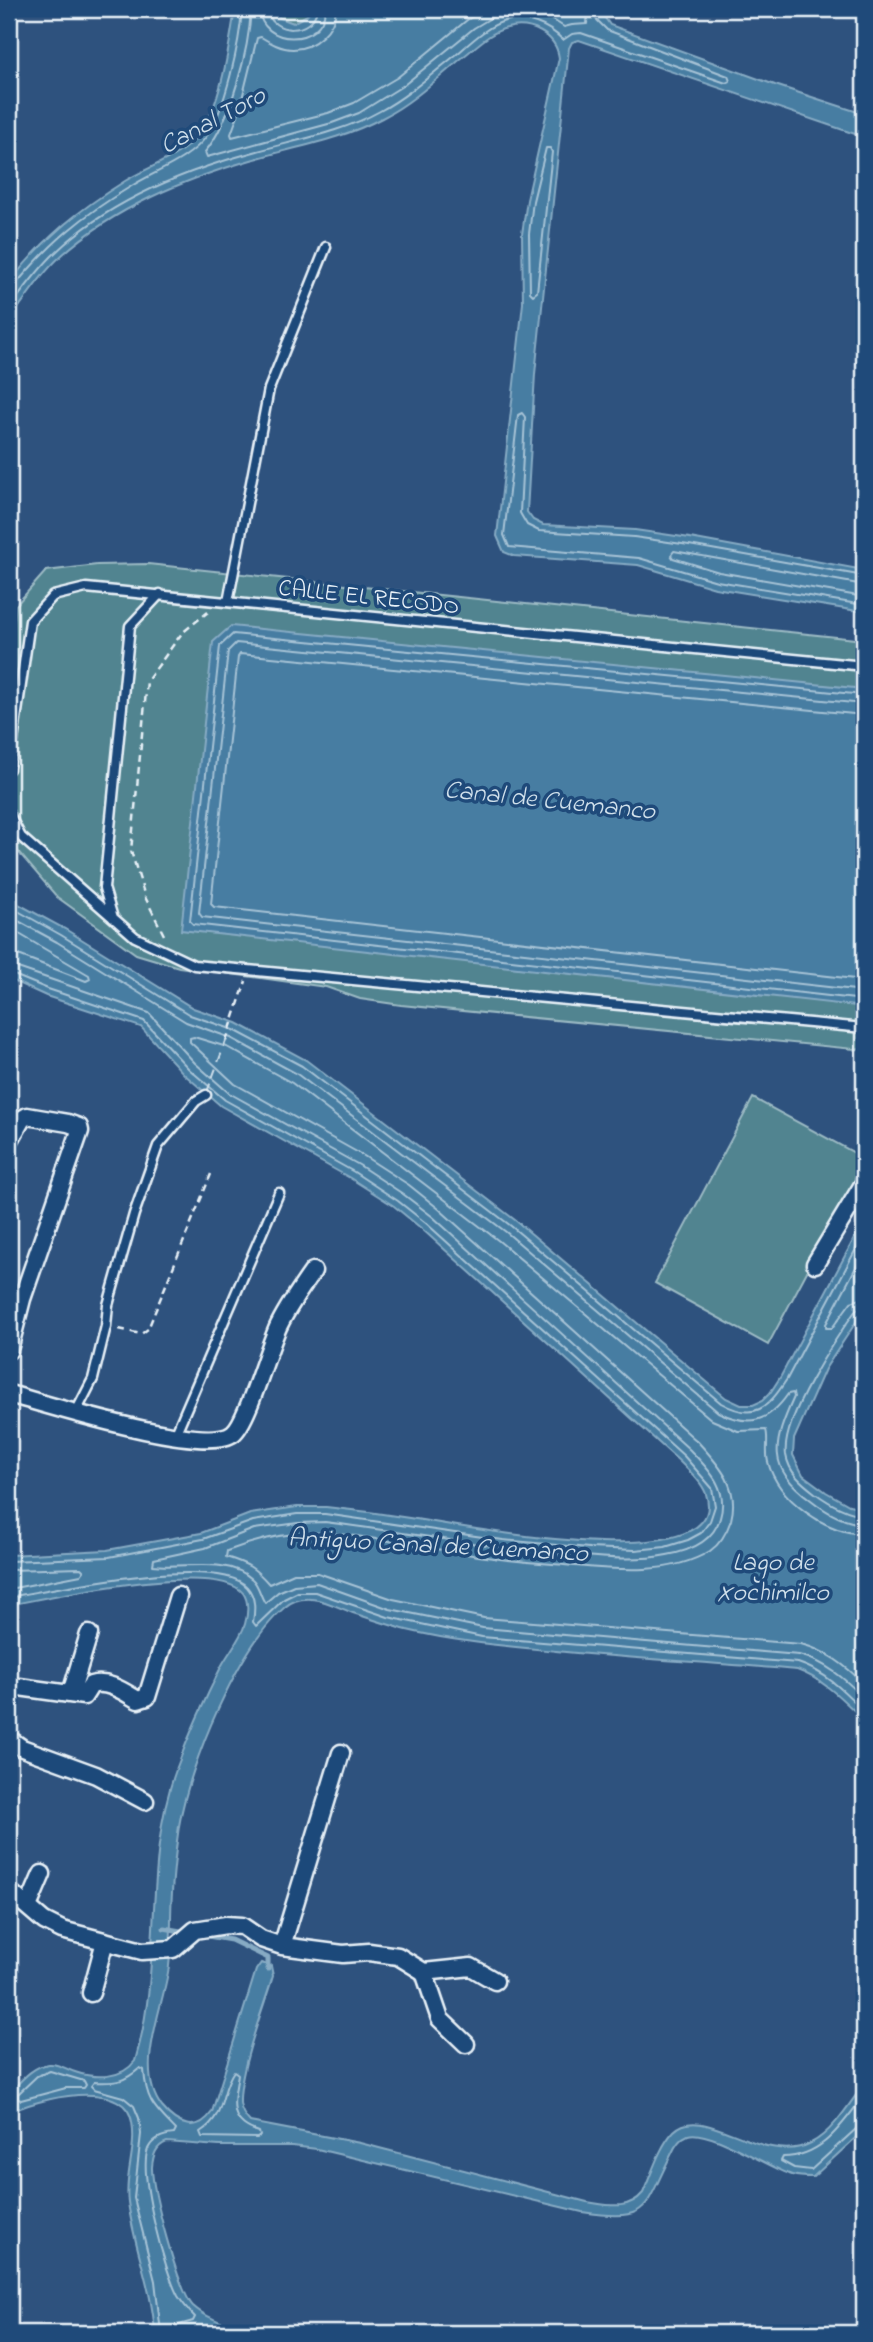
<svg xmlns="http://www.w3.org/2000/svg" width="873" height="2342" font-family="'Indie Flower',sans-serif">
<rect width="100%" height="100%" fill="#2e527e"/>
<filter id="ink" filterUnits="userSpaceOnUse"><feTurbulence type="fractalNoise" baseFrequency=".0143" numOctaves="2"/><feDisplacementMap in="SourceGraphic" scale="14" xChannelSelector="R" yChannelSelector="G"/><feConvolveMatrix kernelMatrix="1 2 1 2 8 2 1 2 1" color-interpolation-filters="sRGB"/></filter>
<g filter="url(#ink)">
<path fill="#518490" stroke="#9cbac4" stroke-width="2" d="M273,9h38l-4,6 -14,8 -13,-5z
M148,564l716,76v410l-463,-45 -41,-6 -34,-12 -147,-20 -43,-13 -79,-57 -48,-56v-175l7,-61 30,-34 51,-6z
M753,1098l111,60v6l-96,181 -113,-62z"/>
<path fill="#467da2" stroke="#87abc4" stroke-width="2" d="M235,9h38l7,9 13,5 14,-8 4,-6h294l-2,6 7,10 165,60 89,29v23l-285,-97 -7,2 -3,6 -34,326 -8,138 6,8 10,5 92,5 55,8 174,32v42l-149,-24 -77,-23 -124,-9 -10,-4 -7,-16 26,-233 -1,-69 5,-34 32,-142c-3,-24 -29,-36 -52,-30 -17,4 -31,19 -44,29 -25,21 -51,46 -81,61 -41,22 -87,29 -131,42 -68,20 -135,47 -189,95 -21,19 -37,44 -53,66v-38c35,-45 68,-72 116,-102 24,-15 59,-25 76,-49 21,-31 28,-86 34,-123z
M231,626l633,63v318l-683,-77 32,-288z
M9,899l56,30 128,79 44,15 69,37 209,160 211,178 15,7h12l9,-4 8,-8 11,-17 83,-156v90l-39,59 -31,70 -1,16 10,20 23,17 23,13 15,3v212c-21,-20 -39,-40 -67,-50 -80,-7 -161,-11 -241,-19 -50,-5 -100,-9 -149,-21 -18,-5 -36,-11 -54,-17 -21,-8 -47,-24 -68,-6 -47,40 -96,158 -106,219 -3,22 -6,45 -7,67 -2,24 0,49 -3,73 -5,41 -36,104 -7,141 15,18 35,27 50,5l44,-142 5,-7 10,3 2,10c-10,33 -34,94 -33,127 1,8 5,14 10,19l110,21 227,59c21,3 41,9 56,-9 9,-20 16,-46 31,-62 29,-30 89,37 137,12 22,-11 38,-39 53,-59v46l-51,47c-7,0 -14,0 -21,-2 -22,-7 -84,-47 -104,-40 -8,3 -14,13 -17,20 -28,55 -20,67 -89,57l-265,-63 -25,-3h-73l-52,-4c-11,4 -14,13 -15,25 -1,21 27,125 41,139 15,14 40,20 59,27h-45l-19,-5 -7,5h-26c-3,-45 -21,-86 -27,-131 -4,-26 9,-53 4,-80 -8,-46 -96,-23 -123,-9v-20c11,-11 23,-27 40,-29 9,-1 17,5 26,8 21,7 47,7 60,-11 29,-96 7,-200 42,-294 13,-35 28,-68 45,-102 7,-13 19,-27 23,-41 3,-10 4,-23 -2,-31 -26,-33 -194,4 -234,12v-50l98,-5 94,-17 49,-19 47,-7h29c30,3 60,7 90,12 37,6 318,62 290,-25 -4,-12 -18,-24 -27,-33l-257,-232 -28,-23 -44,-28 -129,-72 -37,-32 -43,-47 -95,-31 -37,-17z"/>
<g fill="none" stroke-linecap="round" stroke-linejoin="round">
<path stroke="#a7c3d6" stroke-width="2" d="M251,9c-2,40 -20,112 -46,143l2,5 125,-34 27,-10 45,-28 70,-57 25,-15 29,-1 22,6 14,9 8,-2 15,-1 1,-15
M259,9c2,38 64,38 66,0
M267,9c4,27 46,26 50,0
M336,9c-1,20 -22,40 -43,40 -12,0 -22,-6 -32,-12l-4,1 -19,77 -7,19 1,3 96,-24 26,-10 44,-26 69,-57 18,-11
M546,148h4l2,4 -15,140 -4,3 -3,-3 -1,-58 4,-33z
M9,287l7,-3c36,-43 66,-68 114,-97 25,-16 58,-26 76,-50 19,-25 34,-96 36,-128
M9,309c14,-19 29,-40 47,-57 53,-51 128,-81 198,-100 42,-12 87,-19 126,-41 28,-15 52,-37 77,-57 14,-12 30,-28 48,-33 21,-5 43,4 58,19l9,-6 9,-1 145,50 4,-2 -2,-5 -121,-46 -11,-11 1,-10
M864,576l-175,-31 -55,-8 -95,-6 -12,-6 -7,-12 5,-96 -3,-4 -4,2 -14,120 5,12 130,11 78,23 147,24
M864,585l-190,-34 -3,4 2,3 46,14 145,25
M864,695l-631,-61 -13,12 -30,275 3,3 671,76
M864,704l-628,-61 -8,8 -29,262 3,4 662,74
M864,715l-624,-61 -2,3 -27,247 3,3 650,73
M9,906l52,29 129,80 44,15 68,36 209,160 210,177c34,19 47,5 66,-24l77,-145
M9,916l48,26 129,80 45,16 66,36 209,158 212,180c31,15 50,11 70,-18l5,-1 1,4c-21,47 -28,70 17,103 15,12 33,23 53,24
M9,928l80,47 1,4 -4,2 -65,-25 -12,-2
M9,965l140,48 46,50 34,30 130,72 44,29 30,23 257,233c19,20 39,38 30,68 -7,24 -30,33 -53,37 -34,7 -71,2 -106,-1 -79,-7 -157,-22 -236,-32l-27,1 -44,6 -49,19 -51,11 -1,6c30,4 74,-9 99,14 7,6 8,17 13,24l13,-11 16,-7 23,-2 73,26 93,19 316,27c27,7 46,24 65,43
M9,973l39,16 96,32 45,48 36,31 129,72 44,29 29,23 257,232 28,32 3,18 -5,15 -9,12 -13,7 -23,7 -30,3 -46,-2 -86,-8 -178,-26h-28l-44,7 -50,18 -94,18 -100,4
M864,1252l-38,72v4h6l19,-26 13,-4
M864,1307l-8,3c-21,29 -75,110 -70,145 3,18 16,28 29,38 15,11 31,20 49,22
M864,1534c-38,-1 -86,-34 -96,-72 -3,-11 1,-23 -2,-32l-28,1 -26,-11 -213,-179 -207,-158 -65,-36 -33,-10 -4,1v4l45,42 129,72 45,29 30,24 259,233c21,23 42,45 33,78 -4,12 -11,24 -21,31 -42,26 -100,18 -146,14 -22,-2 -43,-3 -64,-6 -58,-7 -116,-22 -174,-26 -34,-2 -68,6 -99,18l-1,6c22,7 28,10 43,27l25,-11h24l75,26 91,19 317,26c26,7 44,21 63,40
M9,1570l72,-2 3,3 -3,4 -72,14
M9,1597c43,-8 208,-43 238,-10 9,10 8,23 6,35l3,4 28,-27 14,-7h17l73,25 94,20 316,26c28,9 46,28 66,48
M50,2071l34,10 2,4 -2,3h-18l-45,12 -3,-1v-5l19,-18z
M234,2071l4,3c-4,27 -12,48 21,58l1,4 -3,2 -55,-1 -2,-5c27,-17 19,-40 34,-61z
M864,2096c-22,28 -41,61 -81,61l-2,4 13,7 17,2 46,-42 7,-2
M161,2333l-6,-52 -21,-83 7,-64 -2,-16 -5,-12 -11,-9 -29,-8 -3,-3 3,-4c23,1 30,0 46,-14l4,2c2,32 11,38 32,60l-2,4c-11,1 -21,4 -26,15 -10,25 17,123 30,147 5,8 10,14 17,21l-2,4 -14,4 -3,8"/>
<path stroke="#87abc4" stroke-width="5" d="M164,1928l22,4
M202,1935l29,5 37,18v11"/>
<path stroke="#d0e0eb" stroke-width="2" stroke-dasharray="9 7" stroke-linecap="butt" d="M207,1092l19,-51"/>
<defs>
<path id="lane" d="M228,602l41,-213 57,-142
M9,769l21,-148 23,-25 33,-8 778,78
M9,814l12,23 114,100 59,28 670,63
M113,918l-9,-30 26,-262 30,-32
M76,1412l17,-33 13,-53 2,-21 26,-91 24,-68 38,-45 10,-6
M175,1435l104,-242"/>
<path id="street" d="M9,1142l13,-23 5,-3 41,7 11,4 1,4 -58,168 -13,51
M815,1264l49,-81
M9,1394c37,10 196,61 224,39 15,-11 35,-86 46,-108 9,-18 22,-37 34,-54
M9,1690l3,-4 72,10 7,-11c17,-5 33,7 47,15l9,-3 31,-101
M71,1693l18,-59
M9,1739l13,9 74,27 49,26
M9,1891l35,30 18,9 80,21 31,-2 22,-19 31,-5 16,1 19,13 21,7 61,8 26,-2 29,4 26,16 47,-5 24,14
M28,1907l14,-33
M282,1946l59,-193
M424,1972l16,47 26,25
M91,1993l14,-52"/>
</defs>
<use href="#lane" stroke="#e8f1f8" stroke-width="13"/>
<use href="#street" stroke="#e8f1f8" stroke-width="21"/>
<path stroke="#e8f1f8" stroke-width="2.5" stroke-dasharray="7 5" stroke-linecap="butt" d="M164,935l-19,-38 -14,-46 16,-170 35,-48 26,-21
M226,1041l20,-60
M119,1329l22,5 7,-5 63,-155"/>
<use href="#lane" stroke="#1f4a7a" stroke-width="8"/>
<use href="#street" stroke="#1f4a7a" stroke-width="16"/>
</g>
</g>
<g text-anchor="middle" stroke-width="7" stroke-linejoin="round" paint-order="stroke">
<g font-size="24" fill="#e8f1f8" stroke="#1f4a7a">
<text transform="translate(369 596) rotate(6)" y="8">CALLE EL RECODO</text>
</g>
<g font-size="26" font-style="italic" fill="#d0e0eb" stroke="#1f4a7a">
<text transform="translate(212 119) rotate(-28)" y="9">Canal Toro</text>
<text transform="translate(550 799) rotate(6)" y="9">Canal de Cuemanco</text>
<text transform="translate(438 1544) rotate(3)" y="9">Antiguo Canal de Cuemanco</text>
<text x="773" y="1570">Lago de<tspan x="773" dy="30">Xochimilco</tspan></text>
</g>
</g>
<rect width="873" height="2342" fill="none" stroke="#1f4a7a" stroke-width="35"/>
<rect x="18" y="18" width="838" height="2307" fill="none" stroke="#e8f1f8" stroke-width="2.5" filter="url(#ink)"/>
</svg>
